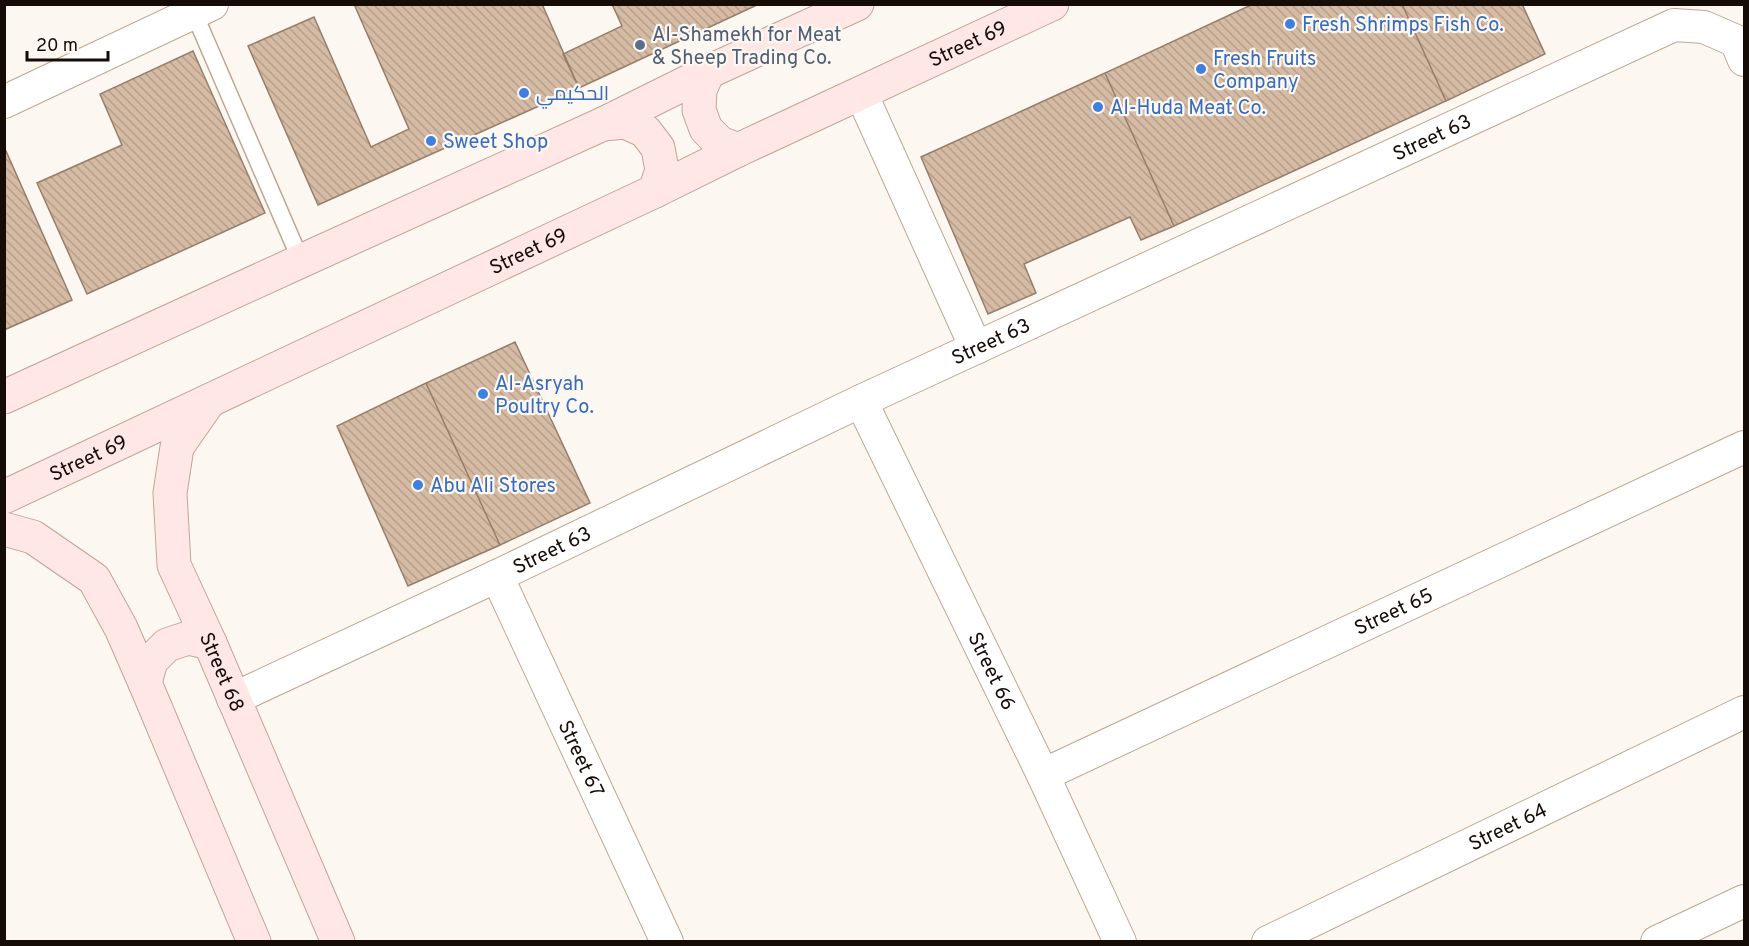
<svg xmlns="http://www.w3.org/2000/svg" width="1749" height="946" font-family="Overpass,Cairo,sans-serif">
<defs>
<pattern id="building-back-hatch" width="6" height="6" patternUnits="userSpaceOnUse" patternTransform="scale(1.5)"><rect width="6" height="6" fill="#d5baa4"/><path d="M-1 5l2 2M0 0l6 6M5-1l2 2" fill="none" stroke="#b69f8c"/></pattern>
</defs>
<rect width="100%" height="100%" fill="#fdf7f2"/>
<path fill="url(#building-back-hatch)" stroke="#967e69" stroke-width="1.5" d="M354,4h188l37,84 -261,117 -70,-159 66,-29 57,130 38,-18z
M612,4h147l-180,84 -16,-34 59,-28z
M1253,4h149l44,97 -272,125 -69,-153z
M1402,4h120l23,50 -99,47z
M193,51l72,162 -178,81 -50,-111 85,-38 -22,-51z
M1105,73l69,153 -33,14 -11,-23 -106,47 12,29 -48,21 -67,-157z
M4,151h2l66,149 -68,30z
M515,342l75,161 -90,42 -74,-162z
M426,383l74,162 -92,41 -71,-160z"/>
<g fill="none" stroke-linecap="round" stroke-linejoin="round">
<defs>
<path id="lane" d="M194,13l107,248"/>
<g id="street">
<path d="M861,93l115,255"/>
<path d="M4,102l208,-98"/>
<path id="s1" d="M861,401l182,374 77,167"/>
<path id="s2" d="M497,576l170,366"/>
<path id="s3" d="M233,699l264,-123 364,-175 813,-376 30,2 32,14 8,19"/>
<path id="s4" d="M1043,775l701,-328"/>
<path id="s5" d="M1268,942l476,-230"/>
<path d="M1657,942l87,-41"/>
</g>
<g id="secondary">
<path d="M708,72l-8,18 -1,20 7,19 14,14 18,7"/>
<path d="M603,124l22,-2 20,9 13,17 4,22 -7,21"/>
<path d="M4,397l297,-136 302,-137 105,-52 149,-68"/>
<path id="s6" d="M209,401l-32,46 -7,46 4,72 36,78 128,299"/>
<path id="s7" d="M4,497l651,-306 83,-41 314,-146"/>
<path d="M4,529l29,8 61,42 27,49 24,55 109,259"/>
<path d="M145,683l6,-22 16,-16 21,-7 22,5"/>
</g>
</defs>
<use href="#lane" stroke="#c0a690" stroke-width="19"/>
<use href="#street" stroke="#c0a690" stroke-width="34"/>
<use href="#secondary" stroke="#c0a690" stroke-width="35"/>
<use href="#lane" stroke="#fff" stroke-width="16"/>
<use href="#street" stroke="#fff" stroke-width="32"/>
<use href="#secondary" stroke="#ffe7e6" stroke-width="33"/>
</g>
<g fill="#3f7fe0" stroke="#fdf7f2" stroke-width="2">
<circle cx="1290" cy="24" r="6"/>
<circle cx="1201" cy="69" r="6"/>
<circle cx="524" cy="93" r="6"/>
<circle cx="1098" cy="107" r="6"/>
<circle cx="431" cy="141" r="6"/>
<circle cx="483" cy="394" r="6"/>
<circle cx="418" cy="485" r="6"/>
</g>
<circle fill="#5c6f8a" stroke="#fdf7f2" stroke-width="2" cx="640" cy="45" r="6"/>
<g text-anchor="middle" stroke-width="4.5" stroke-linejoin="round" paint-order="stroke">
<g font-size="20" fill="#366cbe" stroke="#fdf7f2" text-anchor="start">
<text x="1302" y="31">Fresh Shrimps Fish Co.</text>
<text x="1213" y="65">Fresh Fruits<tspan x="1213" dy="23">Company</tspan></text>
<text x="536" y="100">الحكيمي</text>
<text x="1110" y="114">Al-Huda Meat Co.</text>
<text x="443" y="148">Sweet Shop</text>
<text x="495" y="390">Al-Asryah<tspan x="495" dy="23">Poultry Co.</tspan></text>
<text x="430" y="492">Abu Ali Stores</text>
</g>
<g font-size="20" fill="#4e5e75" stroke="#fdf7f2" text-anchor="start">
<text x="652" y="41">Al-Shamekh for Meat<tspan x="652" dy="23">&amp; Sheep Trading Co.</tspan></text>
</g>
<g font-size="20" fill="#150c05" stroke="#fdf7f2">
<text dy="7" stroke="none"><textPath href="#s7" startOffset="1065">Street 69</textPath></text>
<text dy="7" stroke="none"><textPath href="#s3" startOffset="1324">Street 63</textPath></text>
<text dy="7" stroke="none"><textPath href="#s7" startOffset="579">Street 69</textPath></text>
<text dy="7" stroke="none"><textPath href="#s3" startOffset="838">Street 63</textPath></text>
<text dy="7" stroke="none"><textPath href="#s7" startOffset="93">Street 69</textPath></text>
<text dy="7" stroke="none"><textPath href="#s3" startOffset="352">Street 63</textPath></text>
<text dy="7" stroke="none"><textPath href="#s4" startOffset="387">Street 65</textPath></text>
<text dy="7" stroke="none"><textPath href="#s1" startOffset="300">Street 66</textPath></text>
<text dy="7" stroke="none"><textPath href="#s6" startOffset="292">Street 68</textPath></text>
<text dy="7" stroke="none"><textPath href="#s2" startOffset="201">Street 67</textPath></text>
<text dy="7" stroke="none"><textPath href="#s5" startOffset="266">Street 64</textPath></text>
</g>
</g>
<rect width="1749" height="946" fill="none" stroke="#150c05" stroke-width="12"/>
<path d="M27 51v9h81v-9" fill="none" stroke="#150c05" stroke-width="3"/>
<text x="36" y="51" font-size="18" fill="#150c05" stroke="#fdf7f2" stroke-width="4.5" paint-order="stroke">20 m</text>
</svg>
